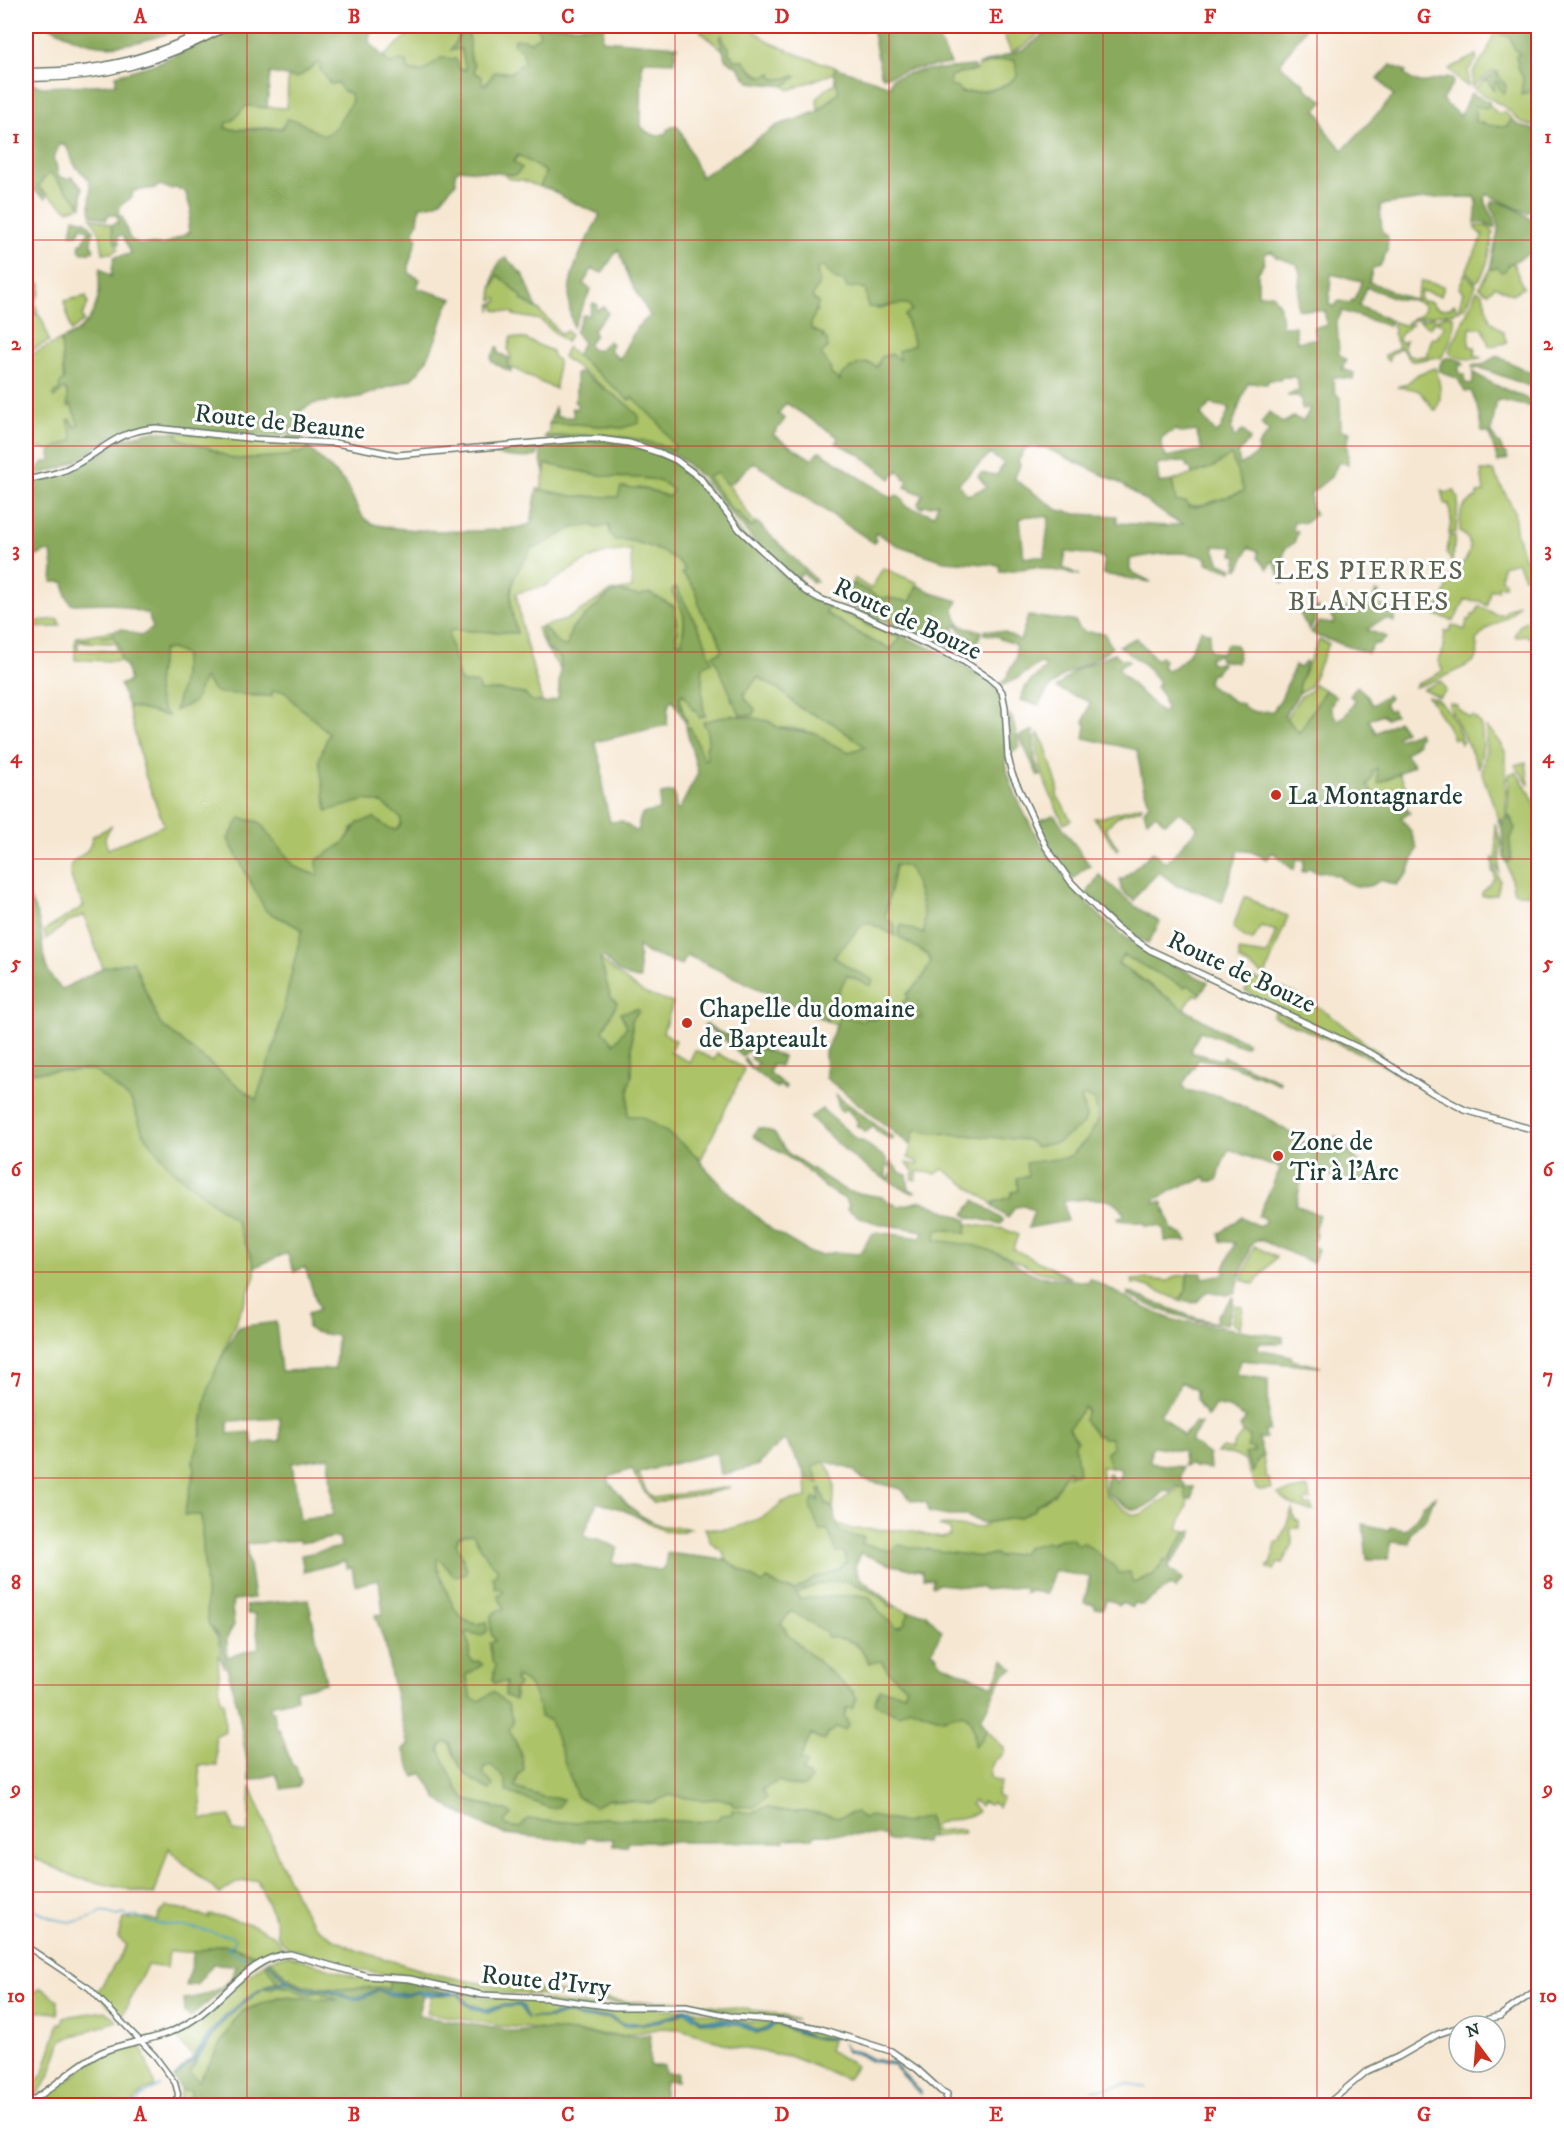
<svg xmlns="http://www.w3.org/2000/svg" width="1564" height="2131" font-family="'IM FELL DW Pica',serif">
<rect width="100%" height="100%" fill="#fff"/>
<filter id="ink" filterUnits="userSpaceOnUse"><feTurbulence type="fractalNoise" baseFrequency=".0167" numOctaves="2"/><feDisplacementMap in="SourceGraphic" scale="12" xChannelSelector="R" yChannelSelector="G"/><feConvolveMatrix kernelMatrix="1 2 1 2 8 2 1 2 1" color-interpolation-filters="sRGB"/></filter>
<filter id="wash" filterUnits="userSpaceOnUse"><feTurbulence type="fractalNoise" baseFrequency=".008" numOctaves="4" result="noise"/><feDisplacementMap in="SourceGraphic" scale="24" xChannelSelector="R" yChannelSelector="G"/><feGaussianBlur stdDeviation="1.35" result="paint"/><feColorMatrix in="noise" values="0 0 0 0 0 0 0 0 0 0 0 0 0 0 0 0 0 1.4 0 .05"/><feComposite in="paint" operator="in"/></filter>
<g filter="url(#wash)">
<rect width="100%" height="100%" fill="#f6e7d2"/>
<path fill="#acc368" stroke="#66804e" stroke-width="1.5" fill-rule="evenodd" d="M422,26h40l2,2 -12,22 9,-2 5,22c-19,-4 -37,5 -58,0l-7,-10 -11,4 -7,-7 31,-27z
M468,26h69l3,9 -9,7 -8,-3 1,23 -14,11 -9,-2 -19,14 -8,-13v-8l-3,-4z
M698,26h49l23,16 26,12 39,13 -1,6 -45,17 -5,-4 12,-9c-25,4 -38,3 -53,-17h-8l-6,-7v-6l-7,-2 1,5 -21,-17z
M1000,26h49l-25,20 -13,6z
M1500,26v8l10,3 5,12 4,3 -1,15 15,23 5,-13v40l-5,9 -11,-3 -16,-15 -32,-19 12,-10 8,11 1,-8h3l6,12 -6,-22 -5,-1 -21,16 1,-15 14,-19 6,-18z
M1476,55l1,4 -9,12v15l-8,-4 -11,-13z
M1003,60h12l2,15c-8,13 -39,19 -54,17 -4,0 -9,-4 -13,-6l-1,-10 7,-1v-2l18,-2v-2l5,-1v-2z
M319,62l11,22 8,-1 12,11 2,7 -16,26 -10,8 -9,-1 -16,-11c-17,5 -20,4 -38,5 -15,0 -22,3 -38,0l1,-5 20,-17 41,2 1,-31 9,1z
M835,78l4,14 -21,18 -1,-11 8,-9 9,-6z
M1475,106l13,2 2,-2 7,7h6l1,-2 8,8 -5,7c-11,3 -21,-3 -33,-4z
M518,155l28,17 -6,15 -18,-7 -13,-1 -5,-5 11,1 7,-7 -9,-5z
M50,172l32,34 -14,4 -30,-23 6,-9z
M91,217l20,8 7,24 -6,4h-9l-3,-19z
M1475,226h11l5,3 2,3c-2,15 -5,40 -17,50l-10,-11 17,-35 -8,-7z
M1513,262l10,26 -11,6 -17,-8 -7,7 -9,-6 11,-18 8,-1z
M823,266l6,7 38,17 10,19 22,-6 9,1 4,6 -7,6 9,29 -14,15 -22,7 -11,-5 -26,19 -11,-7v-7l-9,-13 3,-19 -13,-6v-8l6,-11 -5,-13 8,-15 -2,-4 -1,-10z
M1465,273l11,12 -10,21 -8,5 5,-19 -4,-4z
M498,275l24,22 -1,3 19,10v2l6,5 15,17 6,-3 3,4 -4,7 -26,-22 -27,-5 1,-2 -19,-3v-5l-2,-1 -2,7v-7l7,-3 -1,-3 -5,2v-12z
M1421,281l23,5 -3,10 -20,-5 -1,9 13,3 1,3 6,3 10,-1 4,-4 2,3 -1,5 -32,5 -17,6 15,-9 3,-5 -1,-5 -8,-3z
M1477,290l6,4 7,26 13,12 4,11 -18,3 -6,-18h-13l-1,18 6,1 -1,8 7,3c-10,2 -24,1 -32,-6z
M86,296l2,8 -6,12 2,5 -13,10 -7,-30z
M38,314l5,7 6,20 -23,12v-35l1,2 2,-5z
M1446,315l7,1c4,15 -3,29 -12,42 -9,-3 -19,4 -30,3l-10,-13 -10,7 -3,6 -3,-3v-2l14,-9 -6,-14 2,-4 -3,-2 2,-5 9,3 9,-1 -12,11 -1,5 3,3 4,-2 -3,6 5,7 6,3 12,-1 6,-18h4l9,-13 -11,-4 -4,7 -11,-7 14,-4 6,2z
M511,337l14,2 27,12 1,5 5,5 -2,28 -16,-7 -31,-16 2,-7 -3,-11z
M61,340l3,48 4,8 -1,9h4l8,20 -4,2 -2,13 -19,8 -2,3c-10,-4 -17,-4 -26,1v-95z
M567,347l62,53 3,-3 27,26 16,24 -2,3c-40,-17 -85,-17 -128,-13l4,-6v-7h27l46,4 7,-3v-19l-66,-49z
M1434,368l2,1c4,13 7,29 0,41l-3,-1c-13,-19 -11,-20 -36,-22l9,-3 12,-10z
M176,432l131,13 2,3 -6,5 -14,3 -54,3 -14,-5 -14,-7 -7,-1 -20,-7z
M1231,454l13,37c-24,9 -43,21 -68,11l-4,-21 42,-14z
M546,464c20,4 40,9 60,12 20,4 51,-3 67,14l-4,7 -22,-8 -26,-2 -2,10 -46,-1 -32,-6z
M1481,471h12l21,39 2,21 8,26 6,10 3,-4 5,9v5h-14l-7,-15 -15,4 -1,14 4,1v5h-7v4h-8l-3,16 -7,-5 -15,-1 -11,21 -21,-7 9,-13 14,-37 7,-1c9,-10 10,-24 -3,-31 1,-23 -3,-23 17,-35v-4l7,-1z
M717,472l11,12 27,40 -3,4 -14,-16 -5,-1 -26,-34z
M1454,490l4,9 -2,34h-7l2,-12 -2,-17h-4l-3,-13 5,2z
M592,525l5,3 12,-3c2,5 8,11 13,14 4,2 10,1 14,3 14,4 43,15 49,28l-3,4c7,6 13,14 16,23 1,4 0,9 3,14 6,12 22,26 20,41l-8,3 17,37 2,10 23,7 -9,-9 -2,-6 14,-17 22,13 20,18 31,14 34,25 -16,5 -22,-10 -9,-8 -27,-6h-12l-11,-7 -38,-6 -23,15 1,14 -2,3 1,12 -4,2 -13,-34 -4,1c0,-11 -6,-20 -6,-32l5,-2 7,15 13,7c-4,-18 -4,-32 -2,-50l9,-4 -9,-26 -27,-49c2,10 7,21 8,31 1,9 -3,16 -1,26l-6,-2 -13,-40 -15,-9 -10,3 -20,-5 -10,4 -37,33 -5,18c-14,0 -13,-12 -24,-18l3,19 15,12v12c-8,-15 -20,-26 -24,-43l29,-8 44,-28 22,-4 -1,-38 -22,2 -13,4 -15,7 -36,23 -29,7 7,39 19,70 -10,-1 -33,-11 -19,1 -3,-8h-14l-4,-4 -12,-47 7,-2 63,3 -7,-27 3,-23 2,-8 17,-29 41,-18z
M1449,535l6,1 -3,26 -5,-8z
M883,568l35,15 -7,18c-11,1 -21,-5 -31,-3l-28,-15 2,-5 17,11z
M1533,603h5v34h-1l-1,4 -9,-5 -11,1 -1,-3c3,-7 8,-14 15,-14 4,-6 6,-10 3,-17z
M1518,604l-8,11 -23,14 -11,11c0,7 4,14 0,19 -3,6 -53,27 -61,28l2,-3 26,-13 -5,-10 4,-7 3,-23h4l3,-6 13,5 2,-10 4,-1 1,-4h3l4,-9 16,8h9l3,-4z
M828,608c25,9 48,20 73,29l-10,12 -21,-9 -45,-27z
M58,619l2,6 -5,2 -29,1v-6z
M112,631l1,4 -12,2 12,-1 6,8 2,17 -46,-1v-18l15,-3h-14v-2zM78,642l38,1 1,8 -39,-1z
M1319,640l10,4 -19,42 -11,7 1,-11z
M172,649l13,5 -3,29 -7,27 29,-32 9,12 15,3 21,1 2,2h20l1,-5h13l10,12 34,30 -10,27 47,40 16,3 19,15v7l-5,5 -8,-2 -14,-10 -21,10 -9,15 -26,17v16l-23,-9 -36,-45 -19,-4 -12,21 38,72 36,18 -26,112 -20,59 -96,-76 -27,-63 -30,7 -19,-53 -14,6 -24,18 -2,-8 40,-25c-5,-9 -20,-36 -11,-44 5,-5 11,-7 15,-13 3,-3 3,-8 5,-13l19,-10c-7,9 -9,13 -4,23l56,-24 -19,-50 -17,-69 39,10c-16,-20 -9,-42 -4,-66z
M1441,681l5,10 -7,6 -16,-8z
M1314,684l11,6 -25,43 -14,-15 14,-21 10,-6z
M1428,696c21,6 27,27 35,46l-2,2 -3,-6 -5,1 -5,-12z
M1450,703l7,2v3l13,10 3,-2 8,8 2,21 -4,23 -30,-62z
M1486,728l8,6 12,19v64l-4,3 -3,-1 -17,-45 4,-25z
M1038,733l7,12 13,42 -1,8 14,25 -7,4c-13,-27 -30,-60 -26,-91z
M1526,762l3,23 -14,-20z
M1378,768l1,15 19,-10 10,18 -25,11 -16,-16 6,-10 -2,-3z
M1516,772l14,21 8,18v64l-2,9 -2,-1 -4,6 3,4 -2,2 -17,-3 -7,-29 4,-4 -1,-19 3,-19 -5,-7 1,-40z
M1139,806h3l-1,3 -21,6 -15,13 13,20 -1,2 -23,-32 9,-1z
M1495,823l6,19 -2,30 -7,-11 1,-3 3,3c2,-13 -1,-24 -1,-38z
M895,865l14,2c8,20 18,46 15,67l-23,-9 -3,11 30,19 3,7 -9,17 -15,15 1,3 -5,5 17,11 2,5 -40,-4 -6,5 -10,-1 -3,3 -23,-4 -3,7 -10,-3v-6l20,-41 24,11 -37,-28 27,-31 7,-4 26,13 -9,-18z
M1493,866l7,14 -3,15 -15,1v-3l13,-14 -1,-7h-2z
M1244,897h4l17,11 23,8 -23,60 -26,-16v-9l28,4 9,-24 -15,-5 -8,14 -7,-2 -13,-10z
M1123,955l61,31 5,-2 12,10 -2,3 -5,-3 -10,15 -52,-37 -15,-9z
M600,958c13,13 26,23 41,33 9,6 22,8 32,12l-10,29 12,8 -5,12 19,10 6,-12 19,10 3,-7 27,15 -2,7 -41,84 -20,-15 -53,-28 1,-31 3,-9v-56l-17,24 -12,-13 7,-35z
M1254,978l34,13 26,13 20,14 33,27 14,8 -1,3 -135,-65z
M1275,1011l97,45 35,22 -2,2c-33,-26 -92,-46 -132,-64z
M94,1070l37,30 12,33 28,36 65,52 19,46v9l-40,96 -10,32 -6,41 -7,16 3,7 -11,47h17l7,108 9,14 8,31 -7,-14 2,46 4,2 1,29 -10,5 2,30 -18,-1 3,54 28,-3 3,15 15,2 3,-47 27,71 24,51 13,18 19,13 22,11 82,25 52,10 42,3 95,14 50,-1 92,11 28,8 -55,-6 -56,-10 -41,-2 -22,2 -69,-9 -56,-2 -38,-6 -51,-13h-24l-21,-3 -77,-24 -10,-12 -1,-13 -19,-42 -20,2 -17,12 -41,-35 -10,-11 -15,47 -77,-17 -51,-24v-782z
M1085,1096l11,4 2,21 -10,17 -16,17 -44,22 -10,14 -7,6 -17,5 -1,5 -3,-5 -47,-33 -7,5 -18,-3 -2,9 -4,-1 2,-7 -8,-9 12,2v-3l-10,-4 6,-27 4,-2 7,3 103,8 57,-31 -4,-11z
M967,1224l37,5 14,6 -5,14 58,29 -32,-6 -34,-16 -71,-16 3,-10 6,-1 23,4z
M1254,1246l22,11 -22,27 -12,-4z
M1187,1275l-1,16 -7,9c-13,-5 -33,-17 -46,-16l-1,-4 14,-1 22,2 7,-5z
M1236,1305l7,2 -3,21 -8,-6z
M1084,1407l16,28 11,2 2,10 -7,6 4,14h-9l4,28c10,5 18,15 27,19 4,1 5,1 9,0 5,-2 36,-23 39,-27l6,3c6,15 -5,25 -8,39l9,2 -20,30 -3,-1 -12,16h-4l-13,7 -3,-1 -7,-8 -7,-1 -4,-7 -31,-23 -5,2 -18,-6 -37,13 -27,5v-3l-16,3 -82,-12 -8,6 -28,-7 2,-7 -16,-2 -9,-5 -3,-7 15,6 53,1 37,8 9,-2 1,-4 -2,-3 -10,-3c15,-3 30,4 45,1l2,-4 34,-6 34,-23 14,-24 3,1 -2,4 10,-2 -4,-28 2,-4 -8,-13z
M1243,1433l7,3 4,16 -9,3 8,17 5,-13 5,-3 3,21 3,2 3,10 -13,1 -3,-2 -11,-27c-8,-7 -18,-7 -28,-8l5,-5 10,2 1,-5z
M824,1461c1,3 4,5 5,8 7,10 5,28 4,39l-7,-5 -5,-14 -2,12 -5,-3 21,46 9,7 3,11c-12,13 -37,17 -53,29l-3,-2 -9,-1 -14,-9 -5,5 -37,-24 -3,-8 -12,-9 -6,-15c6,1 13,2 19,1 14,-1 52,-15 58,-27l25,-5 -1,-18 12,3 -5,-15z
M639,1474l7,17 7,7 77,-11c-24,10 -52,8 -76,16l-10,-12 -9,-15z
M1308,1488l2,12h-5v5h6l2,5c-15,1 -24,-8 -35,-16z
M1292,1510l3,10 4,1v7h-9l2,10v5l-10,21 -4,-1 -4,7 -7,-2 1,-3h3l5,-23 4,-1z
M643,1517l18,9 29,2c-17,10 -32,0 -48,-9z
M473,1534l16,27 8,6v5l-4,5 3,12 4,-1 4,4 -6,3 6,14 -9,3 -4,6v15l4,8 -5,2c-1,9 4,13 5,21 1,5 -2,12 -2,17l1,2 12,-1 10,16 -2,-8 2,-13c17,4 23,25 24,40l10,3 27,77 74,6 19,-8 30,5 16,-1 15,2 3,5 45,-26 8,5 18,1 5,-5 -1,-5 -7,-4 -2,-11 11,-27h16l17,-18 3,-9 5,2 5,-11 -4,-7 -13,-9 -53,-48 -6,-10 10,-13 34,20 3,6c22,2 31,4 41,26l12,-2 7,10 19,16 -2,7 -25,-5 -6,14 36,5 33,11 20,-6c11,9 11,20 12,33l6,-5 6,-12 18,20 -5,9h-3c-5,5 -9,13 -6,21l10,3 -4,11 1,4 4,1 -4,9 -6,-4 -3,2 -7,-3 -2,4 -7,-5 -2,3 7,7 -2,3 -42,10 1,7 28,-2 2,4 -33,4 -4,-21 -23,7 -34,-7 -8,2 -7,-6 -17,5 -33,-6h-27l-12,-4 -16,6 -19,1 -13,5 -21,3 -96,-4c-26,7 -49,4 -75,1l-7,9 -14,-2 -12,-20 -28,-6 -9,-12 -18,-39 5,-7 5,1c11,27 14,33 40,47l3,-5 -10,-12 2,-6 7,-2 14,14 3,13 35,5 -28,-9 3,-13 6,-6c-4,-30 -25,-59 -53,-71l-5,-24 16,-10 -8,-1 -5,-5 1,-10 -5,-15 3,-1 6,3 13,-13c-32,11 -40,-33 -50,-55v-8h3l14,17 13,-8 -11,-24 3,-8z
M837,1579c22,6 38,12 54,28l4,-1 14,6 -5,13 -8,3 -16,-15 -11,-16 -13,-2 -56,4 -4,-5 15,-8z
M167,1907l15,2 27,9v-3c21,3 68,11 74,35 -35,13 -29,-2 -58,-5 -10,-1 -23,6 -32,7 -7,1 -17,-1 -24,-1l-2,17 -20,-3 -26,53 -24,-25 30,-48 -9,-7 5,-19 24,-1 10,3 2,-7z
M288,1955l70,23 31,2v9l-8,-2 -44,2 -32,-3 -18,-9 -17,-17z
M265,1963l12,18c-34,13 -63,46 -84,76l-20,-23 25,-14 48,-43z
M276,1986l12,1 19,8 12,-3 18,8 -58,-3 -36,14 -9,11 -35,59 -10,-9 33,-49 15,-15 27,-20z
M26,1987l7,6 8,-5c7,3 10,9 17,12v14l-12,-3 -20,3z
M444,1991l39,6 59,3 65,8 84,1 40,10 55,5 48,10 -5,16 27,16 -9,13 -58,-23 -54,-9 -55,-18 -19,-1 -38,8 -122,-10 -74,-13 5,-21 12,2z
M105,2011l12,10 -55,19c-8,23 -13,50 -36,61v-6l18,-23 15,-49 3,1 2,-7z
M140,2043l15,43 -10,5 -14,14 -101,1 23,-14 44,-34z
M180,2090h12l-2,15 -11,1z"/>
<path fill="#89a95c" stroke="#547348" stroke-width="1.5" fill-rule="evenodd" d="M49,26h139c-27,10 -68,25 -96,18 -15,-3 -30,-11 -43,-18z
M238,26h101l2,2 32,-2 2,5 -5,3 -1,8 21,22 11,-4 6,2 1,8 13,3 20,-15 15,1 3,10 7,1 -5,-21 -10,1 13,-22 -2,-2h6l3,34 3,4v8l8,5v8l5,-1 7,-12 16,1 14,-11 -1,-10 -10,-8 2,-5h8l8,3 9,-7 -3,-9h67l-2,14 75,6 -3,16 -32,-1 -1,65 6,6 10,4 9,-3 2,-4 8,-4 5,6 20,46 77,-52 23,-7 21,-9 17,-17 -5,-19 1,-6 55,19 2,-8 25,-7 57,-5 1,5 -18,2 -1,2 -6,1v10l8,2 3,5c18,-2 45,-1 56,-18l-2,-15h-12l-26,5 48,-16 29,-23h253l-27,38c4,6 18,14 25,20v4l19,13 -8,9 5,6 5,15 17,19 51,-54 -16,-17 13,-14 15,6 -2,3c15,14 26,7 44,3l5,3v3l-11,17 18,16 11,-23 18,9 1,4 -2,2 -13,-2v16c11,1 21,7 32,4l5,-7 8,7 15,4 3,-3v77l-3,1 -1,4 -7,4 -41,-19 -2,4 12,28 -2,2 -10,-5h-9l2,-21 -2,-5 -43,1 -52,7 2,26 6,6 -1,14 -7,15 -7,2 -4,14c17,5 30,15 48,18l-19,-1 -32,-12 -7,19 33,15 -4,5 -46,-15 -5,11 2,32 7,6 -4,9 12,4 -1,6 -20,-2 2,15 5,6 1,32 9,2 -3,11 1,21 -9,-2 -8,15 -20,16v13l4,9 -10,8 -11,-2 -2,9 6,1 -4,12 -9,6 -4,18 3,16h-2l-8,-21h-3l-3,7 -10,-11v-7l-9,-4 -10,22 -3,-1 2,-12 -5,-1v-8l-20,-1 7,17 13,5 -1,3 -25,-8v-5c-25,-9 -51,-4 -77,1v12l21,11 -48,-8 1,-16 -17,-4 -21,-2 -3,16 17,7 -45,-8 -35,5 -1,-7 -55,-4 -47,-16 -21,-12 -2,3 2,4 -2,3 -121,-81 -21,21 -6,1 -9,-11 -9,4 25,34 5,1 11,15 3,1 5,-6 60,59 -5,1 -9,-9 -5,3 5,7 -2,1 -45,-41 -31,-36 -20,-28 -28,-23 -48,-15 -85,-2 1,-2c43,-4 88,-4 128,13l2,-3 -16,-24 -27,-26 -3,3 -53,-45 7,-12 -8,-11 8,-17h6l4,-12 4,1v6l7,-3 4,6 -15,16 2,6 -7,10 4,5h6l11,-9 3,3 -3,5 10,10 18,-32 13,-11 -19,-34 -13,-33 -16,24 -10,-4 -9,15 8,5 -18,38c-2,-10 -5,-21 -4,-32 1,-27 17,-54 30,-78v-3l-33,-15 -16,-10 -10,-2 6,-15 -28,-17 -5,7 9,6 -7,7 -56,-6 -4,4 1,10c-18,15 -9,21 -36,23l-2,16 -4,9 3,8 -8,25v9l11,6 -3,9 36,11 -6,7c-9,24 -15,56 -36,73l-51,18 -48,7 -12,7 9,14v3l-9,5 4,7 -18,-1 5,-9 -2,-2 -6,8 -19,1 -104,-12 -23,2 -28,11 -29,21 -19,9 -29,8 -1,-2 13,-12 7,-1 -1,-7 4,-6 19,-8 -5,-20 2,-1 5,8 4,-2 -8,-20 -3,2 -1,-16 -3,-2 -10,9 -1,-3 7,-6 -1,-4 5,-6 -3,-39c22,-8 34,-24 38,-47 1,-8 -1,-16 1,-25l11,9 3,-20 17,-3 -8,-19 -5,1 1,8 -4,-1 -4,-18 8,-3 -3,-7h-8l-2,5 -15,-6c-3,-11 2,-23 -2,-33 -2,-6 -9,-9 -13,-14 -4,-5 -6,-15 -10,-21l-6,-2 -7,15 3,5 2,12 9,3 5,-2 10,10v19l-32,-33 -6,5 -6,9 9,8 -1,3 -20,-12v-104l16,5 74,-3v-9l39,-11zM319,62l1,7 10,15 8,-1 4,7 8,4 2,7 -16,26 -10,8c-15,-2 -24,-16 -39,-16l-5,10c-20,-1 -38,3 -57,-1l1,-5 6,-2 14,-15 21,2 3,-35 27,5zM160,185l10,4 6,-1 9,3 6,19 -3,17 2,5 -26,13 -24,-1 -9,-4 -2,-3 -7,-21h-3l1,-10 12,-9 1,-6 22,-3zM1272,251l4,6 21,7 3,9 -3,36 28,2 1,15 -12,1v5l4,6 -21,4 -2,-16h-13l-2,-20 -8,-12 -14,1v-22l6,-10 1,-9zM823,266l13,14 8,1 3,7 12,-1 7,3 2,17c15,3 26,-5 40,-3l4,6 -7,5 9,30 -16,6 1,9 -7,-6 -11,3 -4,10c-17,-8 -21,-2 -36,8l-1,6 -9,-7 -1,-7 -9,-13 7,-7 -1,-8 -5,-1 2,-3 -13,-6c-1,-10 6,-16 7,-27l-6,-5 8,-15 -2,-4 -1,-10zM1331,274l31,7 -8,19h-2l-2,3 -11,-2 -5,5 -5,-1zM1282,377h15l2,14 -11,3v2h10l4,4 -1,5 2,5 4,-3 2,2 -2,6 -4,6 -10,-4 -10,6 -14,-11 -8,12 8,8 -11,14c1,11 -10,14 -18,19l-2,-11 12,-15 -7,-9 -7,7 -3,-1v-5l-2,-2c6,-15 10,-31 17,-46l19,1 2,-4h11zM786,403l52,34 -2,6 23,11 32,25 7,-9 5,5v3l5,2 -3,7 18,8 -5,8 1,3 3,2 2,-3 5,1 9,-3 -4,12 -29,-9 -3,-8 -5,-3 -6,3 -71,-47 -9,8 -38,-24 12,-16 -7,-5zM1210,404l20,4 -10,22 -4,3 -15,-18zM1175,430l7,3 14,-2 6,19 -36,7 -5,-13 1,-7zM1030,447l16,1 72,34 54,37 11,5 -17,2 -49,-3v-7l-40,-2 -19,-4 -42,-30 -1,-3 5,-12 -2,-4 8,-13zM990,454l14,9 -7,12 -16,-2 -3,3 9,11 -19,8 -10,-11zM1231,455l13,36 -46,16h-10l-1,-5h-11l-4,-21 -13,2 -2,-18 21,-4 8,2 1,4h3l2,7 22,-7zM1027,516l22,1 -5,41 -8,-2 -12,2 -4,-39z
M838,26h94l19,38 -38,5 -29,8 -3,-3 -9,-46 -20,4 -1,-2 -13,2z
M1500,26h38v51l-5,13 -12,5 2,-17 -5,-11 -2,-11 4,-2 -5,-4 -5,-13 -10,-3z
M722,35l2,7 5,5v6l6,7h8c8,11 15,22 29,13l2,6h9l11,-3 2,1 -12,9 -35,-4 -11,-15 -13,-8 -3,-14 -3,-6z
M1496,72l10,14 -2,8 -5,-5 -1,-7h-3l-1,8 -8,-11z
M1495,201c14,4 37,14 43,29 2,6 1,13 0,19l-29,15 -4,7 -4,1 -3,-4 -8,1 9,-43 -8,-20 1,-4z
M74,218l12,3 8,10 -3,10 3,9 -2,2 -10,1 -3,-4 1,-6h3l3,-8 4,-3 -8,-6 -4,8h-7z
M506,258l18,18 13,33 -16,-10 1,-2 -24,-22 -6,13c2,-11 2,-25 14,-30z
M26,278l15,6 -1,9 -5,9 3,12 -9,1 1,5h-3l-1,-12 5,-6 -5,-6z
M497,347h1v6l11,5 -2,8 5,4 -1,2 -19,-10 -1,-4z
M1497,356l38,19 -6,11 -48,-18 -8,1 -1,-4h9z
M1449,357l13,4 2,4h-5v8l6,2 -1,6 4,3 5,-1v-11l20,12 44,19 1,7 -5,-3 -36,-7 -6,32 6,10 3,2 3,8 3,2 2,5 -10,3 -9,-29 -7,-1 -5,-26 -6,-15 -6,1 -7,-13 -18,-8c-2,-6 2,-12 9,-14z
M580,372l49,34 10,10v7l-17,5 -46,-4h-27l6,-16 2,9h17l-2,-9 5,1v-6l-3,-1 2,-6v-22z
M148,432h28l4,7 20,7 7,1 14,7 14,5 54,-3 5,-4 5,2 10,-6c12,12 25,23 36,35 9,11 10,30 24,39 18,11 145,13 162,1l6,-34 36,7 45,1 3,-10 26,2 22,8 4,-7c-16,-17 -47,-10 -67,-14 -20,-3 -40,-8 -60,-12l-2,8c-2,-4 -5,-25 -4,-28l64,-3 35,7 26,9 21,11 19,17 29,41 51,51 26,22 17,5 1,3 -4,6 45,27 21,9 10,-11 -33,-12 -14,-9 2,-2c42,22 89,34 127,63 4,3 10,7 14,11 13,17 5,62 11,85 18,57 68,127 116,162 26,19 55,32 84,46l-7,12 -12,-9 -5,2 -61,-32 -5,9 66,45 29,17 34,16 -1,4h-4l-42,-15 -10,21 32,8 2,-3 56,24v3l-47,-18 -34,-7 -16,25 2,6 35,6 44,20 55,36 17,-16 7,4 -1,3c9,10 19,26 33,27 13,0 10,-3 24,2l1,4 -25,3 -1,5 -43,-8 -2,-3 -24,-10 -9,42 23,10 -5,16 3,3 -5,11 6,4 -5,14 -52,-23h-5l-5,5 -16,47 -8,3 -19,-4c-11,13 -12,14 -29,9l7,-9 2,-18h14l1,5 22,-4 -1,-6 11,-25 -14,-2 -2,-7 23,-17 17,10 6,-5 -1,-4 -6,-2 22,-47 -2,-3 -9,-1 -40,-16 -7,15 -4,15 -3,2h-8l-2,-4 -12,6 -8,1 -31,16 1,3 7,-2 10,29 13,6 2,5h-22l-1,-12 -6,-3h-13l-1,-3 -25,-3 -1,-3 6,-1c-4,-24 -42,-16 -60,-15l3,20 -39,7 6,-17 -10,-5 -9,1 -7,11 -15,-11 1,-5 17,-5 1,-5 6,-1 -1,-13 11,-2 -2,-13 39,-5 7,-3 16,-17 10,-17 -3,-21 -10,-4 -4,2 5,19 -2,7 -26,18 -22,5 -8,-7 -103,-8 -7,-3 -4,2 -4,14 -84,-67 -1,-26 15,-36 23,5 2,-3 11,1 6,-5 40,4 -2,-5 -18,-6 1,-5 5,-4 -1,-4 15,-15 9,-17 -3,-7 -30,-19 3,-11 23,9c3,-22 -7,-48 -15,-67l-14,-2 -10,52 10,8v10l-27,-13 -7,4 -27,31 18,12 21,11 -2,6 -24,-11 -20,40v6l-140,-66 -5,10 -35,-12 -9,-7 2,33c-17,-1 -25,-9 -36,-22l-4,1 10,38 7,7 -14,28 11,13 13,-18 -7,-13 16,-4 3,2 -7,9v56l-3,9 -1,31c5,0 10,-1 14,1 12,6 57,36 60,47l28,30 42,36 40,24 11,1 12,-3 24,2 13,-20 5,-2 44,6 2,-7c-27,-6 -53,-4 -76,-22l2,-4 -4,-6 -18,-10 -28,-25 -46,-28 5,-8c24,3 17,13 31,26l57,37 36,6 6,5 11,4 23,-5 45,19 -1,13 -23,-4 -6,1 -2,10 42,6 28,10 16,12 18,8 49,6 2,-4c18,10 81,47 98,44l95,15v6h-25v6l33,7 1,4 29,7 -81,-7 -3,15 31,4 1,51 -4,1 1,7 -8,1 5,17 -5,3 -5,13 -8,-18 9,-2v-3l-7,-2 3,-11 -7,-3 -3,-6 6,-9 -17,-10 -14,-3 -8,12 -11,-18v-9l-15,-8 -8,15 -13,17 23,22 12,-13 6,1 -11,17 19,14 1,14 -16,-2 -3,-3 -7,2 -1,-15 -29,-5 -3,3 -1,14 32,4 -1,12 5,8h8l-2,12h-6l-1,-10 -7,-3 -7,6 -8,-1c-3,7 -8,9 -14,13 -20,15 -25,-4 -43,-11l1,-19 3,-1 6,9 5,-9 -2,-6h-9l-4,-14 7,-6 -2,-9h-8l-3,-3 -3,1 -13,-16 3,-10 -3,-3 -15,21 8,13 -2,4 4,28 -10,3 2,-4 -3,-2 -14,24 -19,12 1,3 -16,8 -37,6 -17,-7h-18l-20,-4 -1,-9 -16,-3 -10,-11 -40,-10 -7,-9 -30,-9 -11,6 6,16 -13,-4 -3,-9 -17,-29h-3l-17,15 -7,9 -39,10 -3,-20 -3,-2 -72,19 -7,4 -3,-7 -23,8v5l18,22 16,13 -1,2 -21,-10 -24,-7 -13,33 6,4h9l19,9 -6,15 49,7 4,-5 2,-12 59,7 37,24 4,-5 15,9 9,1 3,2 21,-13 25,-9 2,-4 5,-3 -3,-10h-7l-10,-23 -7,2 -10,-25 4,-8 5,3v-12h2l5,15 7,4 6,22 9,5 16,2 -2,7 28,7 8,-6 82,12 16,-3 1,3 26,-5 2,-4 22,-6 3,2 10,-5 11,-1 7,7 5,-3 31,24 4,7 12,-1 2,10 3,1 14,-7h3l13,-16 3,1 19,-30h5l-1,6 -22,28 1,5 13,9 -8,10 -4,-4 -29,20 -9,-2 -1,5 -10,-5 -4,2 -3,-3 -9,-2 -3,9 -8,-1v-3l-11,-2 6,-26 -36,-6 -8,23 -16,-4 -5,3v-5l-4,-1 -38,3 -1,-2 -44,-4 -4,2 -2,-1 1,-6 -9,-1 -2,-7 -31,-6 -31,-12 -5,14 4,10 36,29 -4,1c-30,-31 -58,-33 -95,-13l3,5 57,-4 14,2 10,16 17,15 7,-3 5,-13 16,1 17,18 -10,20 4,4 4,8 53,23 11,-26 9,9 -9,5 -23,45 6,10 -6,12 -6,5c0,-12 -1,-24 -12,-33l-20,6 -33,-11 -12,7 -24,-12 6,-14 24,5 3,-7 -19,-16 -7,-10 -12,2c-10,-22 -18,-24 -41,-26l-3,-6 -34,-20 -10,13 5,6 1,4c10,10 67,57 70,64l-5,11 -5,-2 -3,9 5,9 -5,5 -8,-3 -3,4 -6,3 -3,7 -13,-7 -11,26 7,3 -5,9 7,4 2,4 -6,6 -18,-1 -8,-4 -17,8 5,8 -13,10 -20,-1 -3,-5 -15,-2 -16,1 -30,-5 -19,8 -41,-4 -15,7 -18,-9 -27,-77 -10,-3c-1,-14 -7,-36 -24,-40l-1,3 4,5 -5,5 1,10 -10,-4 1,-14 -12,1 -1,-2 2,-16 -3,-3 -2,-19 5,-2 -4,-8v-16l4,-5 9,-3 -6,-14 6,-3 -4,-4 -4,1 -3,-12 4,-5v-5l-8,-6 -16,-27 -14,2 -3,7 11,25 -2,6 -11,2 -14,-17h-3v8c10,23 18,66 50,55v10l-5,4 -14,-4 -3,1 5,15 -1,10 5,4 5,-1 3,4 -16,10 5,23 8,3 14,-9 15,13 5,17 -4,6 13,29 2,12 -6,6 -3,13 28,9 20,2 -4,8 -9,1 -43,-16 -2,-13 -14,-14 -7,2 -1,6 10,12 -3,5c-27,-14 -30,-19 -40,-47l-6,-1 -5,7 18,39 9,12 41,11 5,4 -8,6 2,5 14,2 7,-9c26,3 49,6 75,-1l96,4 21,-3 1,-4 12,-1v-4l19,3 16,-6 12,4h27l33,6 17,-5 7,6 8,-2 34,7 23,-7 4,21h-6l-1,5 -38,-2 -2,-5 -69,-1 -3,4 -27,1 -2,3h-156l-1,4h-14v-7l-27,-2 -1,5 -80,-8 -24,-10 -34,-18 -10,-8 -15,-25 -8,4 -11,-28 5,-3 -17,-70 -5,-29 -11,-32 8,-1 -4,-34 -24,5 -3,-17h-5l-3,-7 -40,11 -3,-17 40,-8 -2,-10 -39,6 -1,-3 -53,4 8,54 -21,2 -1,8 2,17 -7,12v20l32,-9 -4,-34h-8l-1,-9 62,-6 18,84 -30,7 1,9 -27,6 1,6h3l2,16 3,1 13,37 4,2 5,16 -2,3 -17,3 -6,-15 -26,7 -11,-69 -20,-75 -11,-14 -7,-108h-17l11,-46c-4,-12 2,-16 4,-27 4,-12 4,-24 6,-37 4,-27 20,-53 33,-78l38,-5 5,49 54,-2 2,-33 -23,-4 -6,-4 -1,-14 12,-4 -14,-43 -11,5 -7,-19 -32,14 -19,-46 -65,-52 -28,-36 -12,-33 -37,-30 -68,2v-181c4,9 9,17 12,27 8,28 -1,49 24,71l41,-21 30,-7 27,63 96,76 20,-59 26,-112 -36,-18 -38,-72 12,-21 19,4 36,45 23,9 -1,-16 27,-17 14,-20 16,-5 14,10 8,2 5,-5v-7l-19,-15 -16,-3 -39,11 -8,-51 10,-27 -34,-30 -10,-12h-13v5l-53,-3 -6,-3 -9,-12 -10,24 -19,9 7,-28 3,-28 -13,-6 -9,1c-5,20 -13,52 6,66l-41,-10 -8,-21 9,-4c0,-8 -2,-15 -8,-20l-2,-17 -6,-7 -1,-6 10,-2 19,7 12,-8 -5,-14 -37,-11 -40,1 -5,-8 -2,-14h-12l1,-14 -2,-16h-7l-18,10v-65l9,-5 -3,-11 23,-4 18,-7 32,-19 12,-10zM592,525l5,3 12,-3 1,9 5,6c18,-2 62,13 70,30l-3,3c7,7 13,14 16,24 1,4 0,9 3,13 6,13 22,27 20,42l-8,3 27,60h14l1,-6 -9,-9 -2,-6 14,-17 22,13 20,18 31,14 34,25 -16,5 -22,-10 -9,-8 -39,-6 -11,-7 -14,-3 -24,-3 -27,7 4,8 1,14 -2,2 1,13 -3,1 -14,-33 -4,1 12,45 -19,37 -3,-1 -1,-12 -2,-5 -12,2 -2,16 -17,4 -3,8v8l-3,1 -15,-10 -11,1 -7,-31 -1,-25 -7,-24 72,-17 1,-18 2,-6 3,-1 13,23 1,-1 -7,-19v-7l4,-2 8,15h3l5,9 5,-2c-4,-18 -4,-32 -2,-50l9,-4 -9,-26 -27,-49 -4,3v3c8,10 14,23 12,36 -2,6 -2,8 -2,14l-5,-1 -1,-8 2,-2 -4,-26 -25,-13 -10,3 -20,-5 -10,4 -37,33 -5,18c-15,0 -14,-17 -26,-17l5,18 15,12 -3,40 -12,4 -14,-2 -7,-7 -26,-4 -19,1 -3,-8h-14l-4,-4 -11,-47 6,-2 63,3c-5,-19 -10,-38 -2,-57 5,-11 13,-19 17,-29l4,1 37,-20zM280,1418v23h-13l-13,4 -4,-13 -22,2v-12l2,-1zM329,1457l4,58 -33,5 -8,-57z
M537,446v10c-15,4 -30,0 -44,-2l-3,-3 3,-1 21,2 2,-4z
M852,583l28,15c10,-2 20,4 31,3l6,-16 18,9 23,7 -4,7c2,20 11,21 28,23l-13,28 2,-19 -5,-6h-3l-6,-9 -4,2 4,12 -1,2 -4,-5v16c-36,-17 -71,-31 -106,-48l-4,-4z
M1376,592h3l-3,12 19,6 -1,12 -7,-3 -9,3 -11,8 20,7 -9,7h-4l-6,9 -51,-17 -6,-4 8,-10 14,2 2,-5 -4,-2 1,-4 12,-1 8,-12 19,3z
M1300,607l5,6 7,-1 6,-5 1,2 -4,5 1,6 -7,10c-4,-7 -9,-15 -11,-22z
M1028,616l47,5 5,8 5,3 19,1 8,14c-25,23 -57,21 -73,58l-19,-5 6,-14 19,-18v-3l-5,-2 -22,15 -15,7 -2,-2 6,-5c2,-16 13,-10 8,-34l-15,-5v-2l-16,-3 2,-4 18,2 16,9z
M1201,630l9,3 -1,14 3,4 10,2 5,-9 9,1 3,6 -2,12 -17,-3 -1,-5 -9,2v6h12l-6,10 -6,2 -2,7 6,8c11,1 17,14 29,14l1,4 12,4 17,-1 8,-12 14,-34 5,3 6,-7 1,2 -7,19 -1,11 -15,23 15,17 26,-43 11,6 -6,11 7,13c8,-2 15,-13 18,-20l-5,-4 7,-10 10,9 5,10 15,-10 3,3 -5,5 4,8 3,-2 3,6 -9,4 -4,-5 -13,6 7,13 22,-12 7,10 -8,5 1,3 20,-7 2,5 -3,2 1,4 -13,10 9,12 -36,19 -1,-16 -6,5 2,3 -6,10 16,16 15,-6 12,17 -9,4 10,15 6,16 -9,25 -12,12 -16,-5c-11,10 -27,8 -39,-1v-2l-18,-6 -5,2 -9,-5 -4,4h-3l2,-12 -8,-1 -2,11c-9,-5 -13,-13 -21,-18l-6,7 -15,-7 -13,-2 -17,52 -27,-12 -18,-4 -18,-14 -20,20 -5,9 -13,-11 -1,-11h3l30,-27 13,11 30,-33 1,-4 -17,-14 -15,11 -9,-9 -9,6 -3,-9 5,-8 -6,-18 -6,-35 -53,-12 2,-12 -2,-4 6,-20 -34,-14 20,-18 38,-17 7,6 7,1 1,2 -11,5 5,8 39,38 4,-3 -3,-14 -7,-9 3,-5 -14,-17 -26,-19 17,-8 21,22 4,-3 3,3 -2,6 5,4c20,-7 25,-22 34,-40z
M1009,714l3,4 8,29 -10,7z
M1034,730l1,30 6,16h-3l-19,-40z
M1508,814l7,15 -5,11 1,19 -4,4 -3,-6 -2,-28 -4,-9h4l1,4z
M1054,815l36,51 -8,4 -9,9 -17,-22 -20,-35z
M1099,875l37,32 24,15 -12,22 -22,-14 -40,-35z
M706,1024l13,8 64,25 -3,9 -8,-1 -3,8 17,13 -1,3 -7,-4 -1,3 -28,-21 -5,-7 1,-2 6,9h4l3,-4 -7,-4v-8h-3l-6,5 -17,-16 -21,-15z
M836,1095l58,43 -2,2 -15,-8 -3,-6 -8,6 -10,-7 2,-3 -12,-14 -4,4 -3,-3z
M822,1109l36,31h3l26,19 -1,18 4,1 2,-8 -3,-5 2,-3 10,11 6,2 2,14 6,3 -2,1c-45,-20 -68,-41 -103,-76z
M975,1200l28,20 -2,4 -32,-7 -5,-3z
M1128,1292l62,24 26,7 1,-7 16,-19v8l-6,19c-34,0 -70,-15 -100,-29z
M1435,1496l-9,22 -15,14 -2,11 -17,-2 -4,18h-21l-4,-35 26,6 1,-3 16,3 12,-14 5,-11z
M220,1945c17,0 29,12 46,11l-23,16 -53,46 -5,-6 -1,-13c20,-2 49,-11 52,-34l-23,-1 -17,21 -10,1 8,-34z
M270,1960l17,17 18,9 32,3 44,-2 8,2v-9h13l42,11v4h-21l-5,19 7,3 93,15c44,-9 88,12 132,2v32h14l1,7h12v8h-12l-2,22 -10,-1 -1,4h-294l-1,-2 -3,2 -164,-1 1,-15h-10l-7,-12 19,-18 25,-33 -28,45 9,9 35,-59 9,-11 36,-14 58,3 -18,-8 -12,3 -19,-8 -12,-1 -5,3h-4v-4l10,-4 -12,-18z"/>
<path fill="#4fa4cb" stroke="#377080" stroke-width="1.5" d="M267,1961l19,18 20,10 24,1 22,7h9l16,-8 11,3 18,2 12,-3 22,2 11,-2 8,2 10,11 19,6 14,-5 19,-1 3,3 4,12 -8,-13 -18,1 -14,6 -16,-5 -8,-5 -5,-8 -5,-1 -29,1 -8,-2 -11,3 -17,-1 -11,-5 -16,9h-10l-29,-9 -15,1 -18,-8 -15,1 -11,4 -27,20 -17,17 -27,41 4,-10 19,-27 -23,31 -19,18c3,-5 10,-11 15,-16 8,-7 12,-18 19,-27 18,-22 49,-50 78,-54z
M683,2009h8l10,11c13,0 31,-2 43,4 7,2 11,8 18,6 5,-1 8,-5 11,-8l7,1 8,5 10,2 12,7 26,1c-21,5 -41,-7 -60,-14l-9,7 -11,2 -19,-9 -36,-2 -16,-11 -9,6 -23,6 -28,3 -17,-8 -26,1 -15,-6 -15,5h-22l18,-1 19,-6 16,6 26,-1 12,7h22l32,-8z
M843,2043l4,7 12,2 13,7 21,4 28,29 -1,2 -27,-29 -22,-4 -11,-6 -13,-3z"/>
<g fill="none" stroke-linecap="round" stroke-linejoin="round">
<path stroke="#4fa4cb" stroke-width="1.5" d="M26,1905c25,16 50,25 77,6l14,5 7,-2 4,3 9,-1 15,7 41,5 40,9 2,4 -1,3 -7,3 1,3c8,1 13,8 20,9 5,0 12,-1 17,-2
M1092,2090l38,-6 16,3
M134,2106l11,-12 16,-9"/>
</g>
</g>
<g filter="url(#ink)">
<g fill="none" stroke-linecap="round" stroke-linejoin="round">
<defs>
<path id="minor" d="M26,1946l63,42 66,68 20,27 3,11 -2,12"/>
<path id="major" d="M26,480c17,-4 34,-6 49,-15 32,-17 41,-34 81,-37l100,11 80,4 61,12 182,-16h20l30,4 31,10 16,7 24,18 40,52 65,61 15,8 34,12 109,50 26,17 8,7 5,7 3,15 3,50 4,17 34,73 25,35 31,32 15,14 33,22 224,105 57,37 34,18 73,21
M1462,2026l38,-10 38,-27
M26,2104c27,-14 48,-39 76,-52 18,-8 38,-10 57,-16 17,-5 35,-15 48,-27 24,-20 49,-54 83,-55l77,22 43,3 72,16 65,3 67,9h72l48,10 49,4 38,8 70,22 26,18 24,22 6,3 -1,5 6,7
M1325,2106l42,-35 31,-14 40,-23 21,-7"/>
<path id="highway" d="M26,72c71,2 127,-13 190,-46
M26,77c76,2 134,-15 201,-51"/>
</defs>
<use href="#minor" stroke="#6a786b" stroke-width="7"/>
<use href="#major" stroke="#6a786b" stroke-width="8"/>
<use href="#highway" stroke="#6a786b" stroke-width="10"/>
<use href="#minor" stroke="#fff" stroke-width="4"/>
<use href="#major" stroke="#fff" stroke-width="5"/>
<use href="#highway" stroke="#fff" stroke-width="7"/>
</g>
</g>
<path fill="none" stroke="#d62828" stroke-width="1.5" stroke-opacity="0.55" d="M247,26v2080M461,26v2080M675,26v2080M889,26v2080M1103,26v2080M1317,26v2080M26,240h1512M26,446h1512M26,652h1512M26,859h1512M26,1066h1512M26,1272h1512M26,1478h1512M26,1685h1512M26,1892h1512"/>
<g fill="#c8321e" stroke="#fff" stroke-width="2">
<circle cx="1276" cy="795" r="6"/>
<circle cx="687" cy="1023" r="6"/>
<circle cx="1278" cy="1156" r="6"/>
</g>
<g text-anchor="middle" stroke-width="6" stroke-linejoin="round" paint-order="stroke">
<g font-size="26" fill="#1f3d34" stroke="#fff">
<text transform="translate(280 421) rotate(6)" y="9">Route de Beaune</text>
<text transform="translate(908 618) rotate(25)" y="9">Route de Bouze</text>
<text transform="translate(1242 971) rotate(25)" y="9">Route de Bouze</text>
<text transform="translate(546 1980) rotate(6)" y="9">Route d'Ivry</text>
</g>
<g font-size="26" fill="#1f3d34" stroke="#fff" text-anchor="start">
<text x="1288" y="804">La Montagnarde</text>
<text x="699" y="1017">Chapelle du domaine<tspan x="699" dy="30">de Bapteault</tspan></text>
<text x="1290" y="1150">Zone de<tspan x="1290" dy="30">Tir à l'Arc</tspan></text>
</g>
<g font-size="27" letter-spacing="1.5" fill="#5c6450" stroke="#fff">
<text x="1369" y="579">LES PIERRES<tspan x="1369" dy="31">BLANCHES</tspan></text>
</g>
</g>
<rect width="1564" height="2131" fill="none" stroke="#fff" stroke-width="66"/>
<g transform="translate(1477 2044) rotate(344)"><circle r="28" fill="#ffffff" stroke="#a5b1ae" stroke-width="1.5"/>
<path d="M0-4.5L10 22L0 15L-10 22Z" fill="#c8321e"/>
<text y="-9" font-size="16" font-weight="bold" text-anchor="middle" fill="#1f3d34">N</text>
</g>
<rect x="33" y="33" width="1498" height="2065" fill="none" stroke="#d62828" stroke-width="2"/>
<g font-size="20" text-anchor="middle" font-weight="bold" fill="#d62828">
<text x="140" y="23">A</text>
<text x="354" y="23">B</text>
<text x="568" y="23">C</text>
<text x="782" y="23">D</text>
<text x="996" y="23">E</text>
<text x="1210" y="23">F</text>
<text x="1424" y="23">G</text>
<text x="16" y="143">1</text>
<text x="1548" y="143">1</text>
<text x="16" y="350">2</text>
<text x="1548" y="350">2</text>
<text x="16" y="556">3</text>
<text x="1548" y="556">3</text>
<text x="16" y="763">4</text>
<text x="1548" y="763">4</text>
<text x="16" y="969">5</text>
<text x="1548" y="969">5</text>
<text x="16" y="1176">6</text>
<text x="1548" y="1176">6</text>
<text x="16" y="1382">7</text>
<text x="1548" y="1382">7</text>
<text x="16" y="1589">8</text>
<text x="1548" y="1589">8</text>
<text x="16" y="1795">9</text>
<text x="1548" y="1795">9</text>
<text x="16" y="2002">10</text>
<text x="1548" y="2002">10</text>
<text x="140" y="2121">A</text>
<text x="354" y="2121">B</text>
<text x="568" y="2121">C</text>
<text x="782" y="2121">D</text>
<text x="996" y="2121">E</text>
<text x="1210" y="2121">F</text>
<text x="1424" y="2121">G</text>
</g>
</svg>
